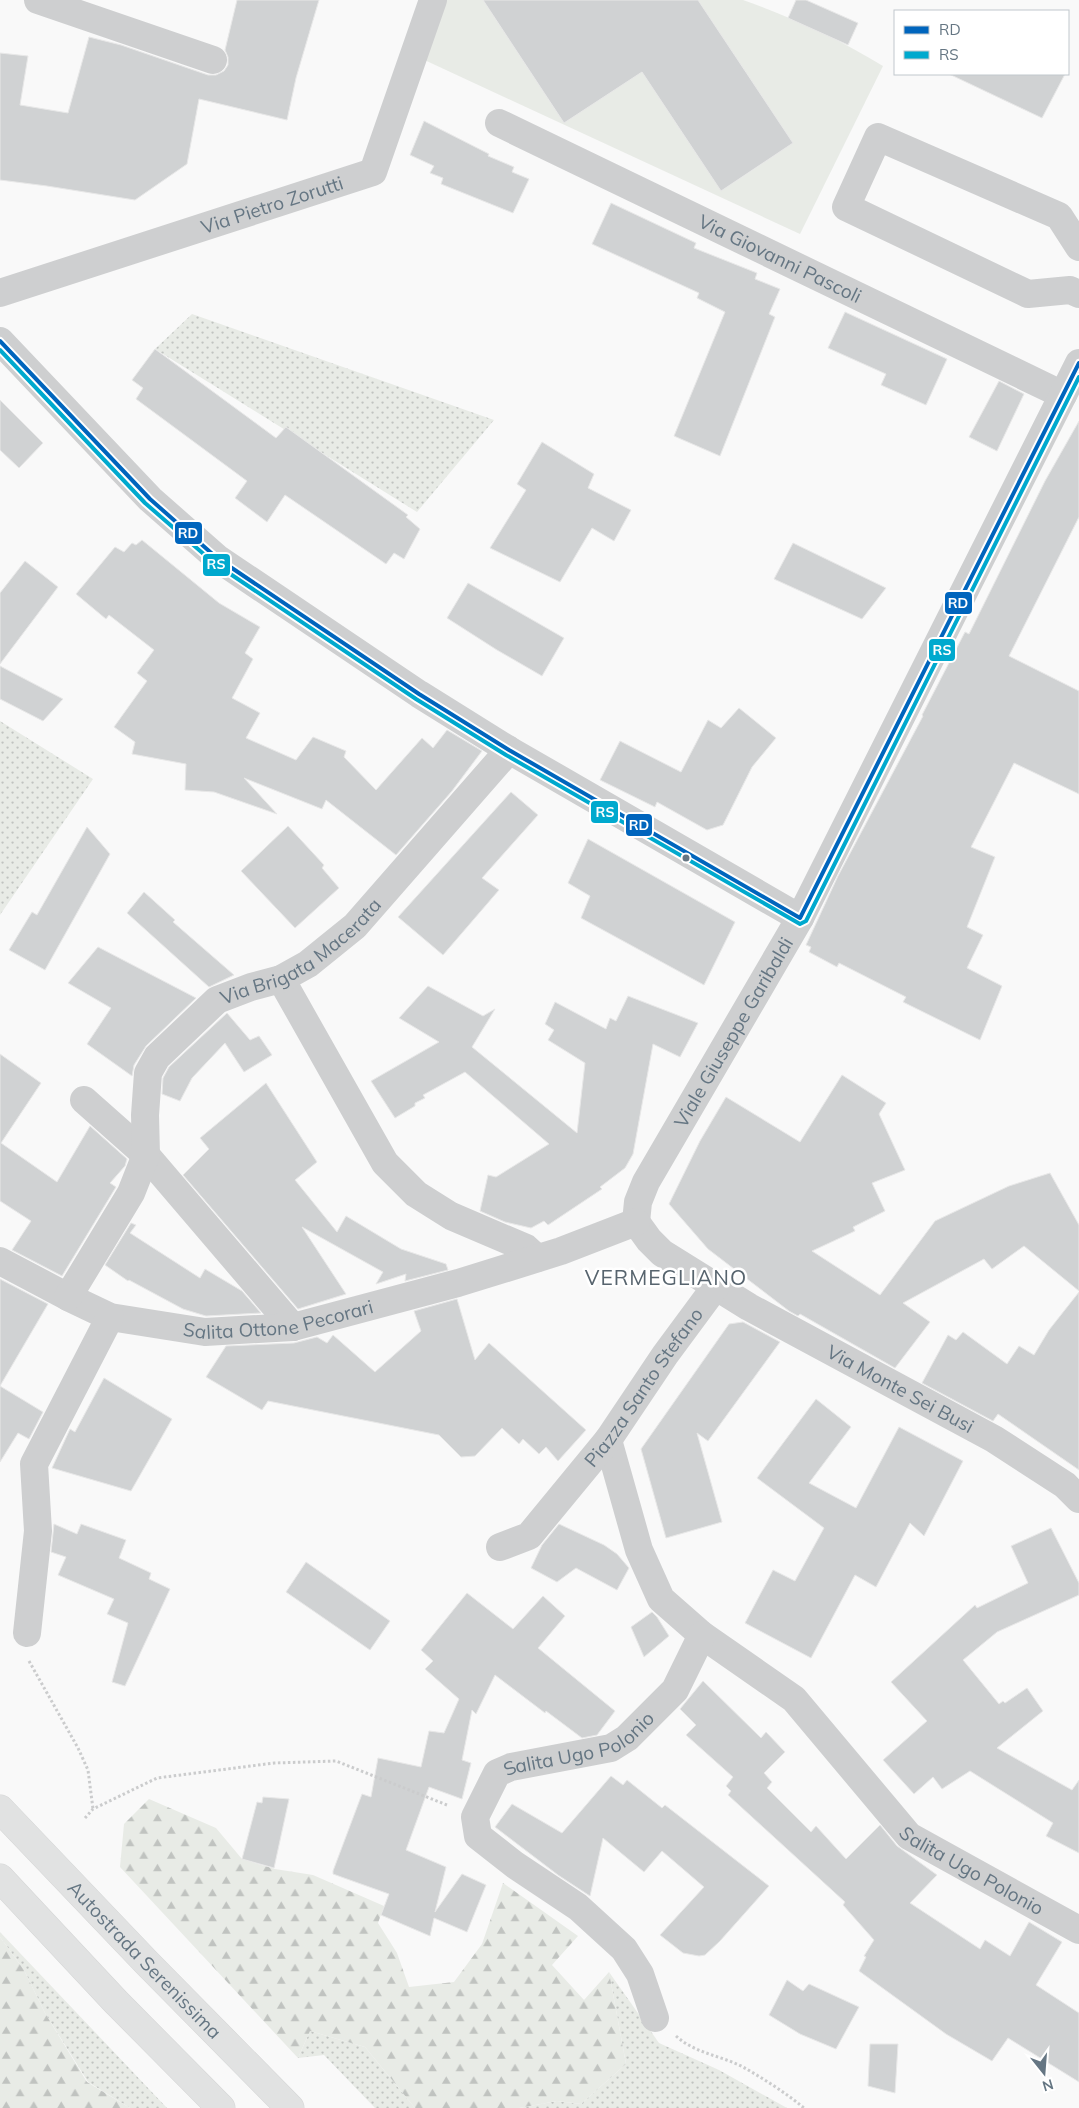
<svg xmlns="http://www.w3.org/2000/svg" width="1079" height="2108" font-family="Mulish,sans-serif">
<defs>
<pattern id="green-dots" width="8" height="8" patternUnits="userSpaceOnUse" patternTransform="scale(1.25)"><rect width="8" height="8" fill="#e8ebe6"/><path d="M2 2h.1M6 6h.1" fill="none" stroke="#c0c3c0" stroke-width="1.8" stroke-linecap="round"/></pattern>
<pattern id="forest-firs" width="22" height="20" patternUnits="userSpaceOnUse" patternTransform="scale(1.25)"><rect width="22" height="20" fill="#e8ebe6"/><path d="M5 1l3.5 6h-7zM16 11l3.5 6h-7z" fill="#c0c3c0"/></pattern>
</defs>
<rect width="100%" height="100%" fill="#f9f9f9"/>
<path fill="url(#green-dots)" d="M192,314l302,106 -77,92 -262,-163z
M0,721l93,58 -93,136z
M0,1932l167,176h-37l-42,-26 -43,-69 -21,-43 -24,-33z
M609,1972l50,71 60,27 68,38h-268l38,-7 24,3 45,-40z
M310,2031l55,16 50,61h-40l-51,-53 -26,3z"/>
<path fill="url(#forest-firs)" d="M149,1799l67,29 26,31 33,10 38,6 71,31 -6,17 19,30 12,34 45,-5 28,-38 21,-61 75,53 -26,29 32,35 25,-28 17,92 -45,40 -24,-3 -38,7h-104l-50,-61 -55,-16 -12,27 -178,-191 4,-43z
M0,1937l24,33 21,43 42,69 43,26h-130z"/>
<path fill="#e8ebe6" d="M437,0h306c49,17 96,39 140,66l-83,168 -382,-177z"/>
<path fill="#d0d2d3" stroke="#e8e8e8" d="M237,0h82l-23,78 -9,42 -88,-21 -12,65 -52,36 -88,-14 -47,-6v-127l28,3 -8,49 48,8 21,-76 32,8 87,30h8l8,-4 4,-6v-8l-3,-7z
M483,0h215l95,143 -72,48 -79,-119 -78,51z
M796,0h10l52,23 -10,22 -60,-27z
M949,74h116l-23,44z
M424,121l65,33 -1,2 26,11 -2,5 17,7 -16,34 -72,-29 2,-6 -13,-5 4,-7 -24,-11z
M611,203l85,40 -2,5 63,25 -2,6 25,10 -11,25 6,3 -55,139 -46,-20 51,-124 -28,-14 2,-5 -107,-49z
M845,312l102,47 -21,46 -45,-20 5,-11 -58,-26z
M155,349l121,89 10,-11 122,88 -2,2 14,12 -16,30 -10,-6 -8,11 -101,-69 -18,27 -32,-24 12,-17 -111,-82 7,-11 -11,-8z
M999,381l25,13 -27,57 -28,-14z
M0,400l43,43 -24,25 -19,-18z
M1079,421v96l-70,139 70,35v103l-65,-31 -43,84 24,10 -28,70 16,8 -16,33 35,18 -22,54 -77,-38 3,-5 -67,-34 -2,4 -28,-15 2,-5 -5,-2 32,-69 85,-160 -1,-1 43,-83 4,2 76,-153z
M542,442l52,32 -6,14 43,22 -17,31 -22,-13 -32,54 -70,-34 36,-58 -9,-6z
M142,540l77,63 41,24 -15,26 8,6 -21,39 28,15 -14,25 50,22 17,-23 33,14 -2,6 32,33 46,-52 11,10 14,-18 35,21 -30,40 -56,64 -70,-55 -4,9 -78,-31 33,36 -63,-22 -29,-2 1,-26 -54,-10 3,-12 -21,-15 33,-46 -10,-8 17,-23 -45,-35 -3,4 -30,-25 39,-47 9,5 8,-9 4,2z
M793,543l93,45 -24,31 -88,-40z
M25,561l33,26 -58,77v-71z
M468,583l96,55 -22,38 -45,-26 -50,-32z
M0,666l63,33 -20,22 -43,-22z
M739,708l37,30 -24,29 -29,58 -16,5 -50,-28 -2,5 -55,-27 20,-39 61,31 27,-52 13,8z
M511,792l27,23 -56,63 17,12 -56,65 -45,-38z
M288,826l36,39 -2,3 17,20 -44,40 -54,-57z
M87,827l23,27 -65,116 -36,-20 23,-38 5,3z
M588,839l147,83 -31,63 -123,-67 9,-22 -22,-13z
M144,892l31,28 -2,2 61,53 -25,12 -82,-74z
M98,947l98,51 -50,48 -12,19 -2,11 -45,-32 24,-36 -43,-25z
M428,986l55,30 12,-7 -23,38 105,86 8,-70 -37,-23 6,-10 -9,-6 10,-22 51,27 4,-11 6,3 12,-25 70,27 -18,34 -27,-13 -20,110 -8,14 -25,19 2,2 -54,36 -4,-4 -13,7 -26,-6 -25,-11 8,-36 8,2 53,-33 -84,-72 -42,23 2,3 -10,5v3l-20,12 -24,-37 68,-39 -40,-24z
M227,1013l23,27 9,-4 13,19 -28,17 -19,-29 -33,35 -12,23 -18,-7 1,-16 6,-11z
M0,1054l41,29 -40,60 56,39 33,-56 37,33 -2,7 -15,17 6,4 -54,89 -50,-26 19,-29 -31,-20z
M842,1075l44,28 -7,11 26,56 -33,13 13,28 -32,16 2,4 -43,20 68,44 55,-74 74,-35 41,-13 29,52v66l-55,-45 -32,23 -8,-10 -81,44 27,19 -35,46 -95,-54 -2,2 -9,-5 -81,-62 -39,-45 31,-63 26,-44 74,45z
M266,1083l51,79 -22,18 42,52 9,-16 55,33 45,15 2,6 -43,11 1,-7 -30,10 7,-12 -81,-45 44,67 -48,15 -115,-134 26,-26 -9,-11z
M131,1223l5,2 -6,8 70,45 5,-9 37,22 19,22 -55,3 -23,-7 -54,-29 -1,1 -23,-16z
M0,1279l48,25 -48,82z
M1079,1292v178l-81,-56 -5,7 -71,-38 26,-48 8,5 7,-8 44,32 12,-18 15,9 15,-25z
M457,1299l18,61 14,-17 97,87 -28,31 -12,-14 -7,7 -16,-15 -4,5 -17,-16 -27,28 -14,1 -22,-22 -171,-34 -6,9 -56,-33 20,-31 68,-3 23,-6 10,6 6,-8 42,37 46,-41 -7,-20z
M743,1322l37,20 -72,99 -11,-8 25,89 -56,16 -25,-89 88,-125z
M104,1378l68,41 -41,72 -79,-23 18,-39 5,3z
M0,1386l43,26 -14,27 -11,-6 -18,29z
M816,1399l35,28 -42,56 47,25 43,-81 64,34 -39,75 -14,-13 -34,64 -21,-12 -44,83 -66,-35 28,-53 22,11 29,-53 -67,-50z
M54,1524l23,10 4,-10 45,16 -7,18 32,15 -2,6 21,10 -45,97 -13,-4 16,-59 -21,-9 7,-15 -56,-24 8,-18 -15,-5z
M559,1524l45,21 13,9 12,14 -12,22 -41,-22 -19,14 -26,-14 11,-23z
M1051,1528l28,55v12l-82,37 -34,28 36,44 4,-3 2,2 22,-15 16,23 -46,37 75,42 7,-10v73l-33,-17 7,-13 -83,-52 -28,18 -9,-12 -19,17 -31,-34 44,-39 -36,-39 84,-77 2,3 51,-25 -17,-37z
M306,1562l84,59 -20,29 -84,-58z
M467,1593l46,36 30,-33 22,20 -27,32 77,63 -18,24 -15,3 -36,-27 -1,2 -50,-38 -19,39 -4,-4 -10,50 9,3 -9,36 -33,-12 -23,63 40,17 -11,45 27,-38 24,11 -19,47 -33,-14 -4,18 -49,-21 8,-21 -56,-20v-3l29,-77 9,3 7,-39 43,9 8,-36 15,2 15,-34 -34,-30 8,-8 -12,-11z
M652,1612l5,5 12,19 -25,21 -13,-30z
M703,1681l58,57 5,-6 19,20 -21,21 8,9 -5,6 44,44 5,-6 30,33 34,-34 17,21 40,29 -27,28 70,46 5,-9 25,16 19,-34 33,20 -26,43 43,28v69l-71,-44 -16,23 -46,-27 -87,-63 7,-14 -2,-1 10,-16 -31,-35 2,-3 -117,-107 3,-4 -5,-5 7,-9 -47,-42 10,-10 -16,-16z
M611,1776l12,9 4,-5 35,28 3,-3 104,81 -49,55 -15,14 -6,1 -16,-3 -23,-18 44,-48 -42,-36 -18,21 -41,-34 -13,58 -32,-21 -63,-48 17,-23 50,29z
M263,1797l26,2 -15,69 -32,-9 15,-57 5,1z
M787,1980l16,11 6,-7 50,23 -23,42 -36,-15 -31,-19z
M870,2044h28l-3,49 -27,-7z"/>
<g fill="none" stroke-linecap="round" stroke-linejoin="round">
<defs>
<g id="highway">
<path id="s10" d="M0,1809l147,154 143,145"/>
<path d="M0,1878l116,124 105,106"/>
</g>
</defs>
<use href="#highway" stroke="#d5d6d6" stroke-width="29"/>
<path stroke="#cbcccd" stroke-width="3" stroke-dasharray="2.5 2.5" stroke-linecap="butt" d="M29,1661l49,87 10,22 5,39
M85,1818l8,-9 64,-31 117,-15 62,-2 111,44
M676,2036c20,18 44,19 67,31 21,12 43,26 61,41"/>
<g stroke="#cecfd0" stroke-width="28">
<path d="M38,0l175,60"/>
<path id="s1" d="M499,123l564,272"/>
<path d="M1079,247l-20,-31 -181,-79 -32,70 182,87 42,-4 9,4"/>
<path id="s2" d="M0,293l373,-121 60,-172"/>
<path d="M0,341l150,158 67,59 202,136 90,56 291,168"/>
<path d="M281,979l104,184 31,31 35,22 75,32 11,10"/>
<path d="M84,1100l62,55 147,172"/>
<path id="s3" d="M636,1222l2,-20 8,-20 154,-264 279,-555"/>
<path id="s4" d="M636,1222l13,18 13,13 87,54 245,132 71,46 14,14"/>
<path id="s5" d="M0,1261l68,36 42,20 95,15 88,-5 165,-44 103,-32 75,-29"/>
<path id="s6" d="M68,1297l63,-104 15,-38 -1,-40 3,-42 9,-16 60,-57 34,-13 30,-8 27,-15 47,-38 154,-176"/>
<path id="s7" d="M608,1440l31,110 22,49 41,36 92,64 115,137 170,94"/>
<path id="s8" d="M500,1547l29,-11 79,-96 57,-85 51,-69"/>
<path d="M27,1633l11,-102 -4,-67 76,-147"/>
<path id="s9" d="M655,2018l-15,-44 -16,-25 -46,-42 -63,-42 -37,-29 -3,-19 22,-44 14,-6 100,-19 16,-10 48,-48 27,-55"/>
</g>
<use href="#highway" stroke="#e1e2e2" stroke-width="28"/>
<defs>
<path id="bus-1" d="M0,341l150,158 67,59 202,136 90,56 291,168 279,-555"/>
<path id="bus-2" d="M0,350l145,153 69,60 202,136 90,56 294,169 6,-3 273,-544"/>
</defs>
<use href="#bus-1" stroke="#fff" stroke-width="8"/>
<use href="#bus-2" stroke="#fff" stroke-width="8"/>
<use href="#bus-1" stroke="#0065bd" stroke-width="4"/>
<use href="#bus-2" stroke="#00a9ce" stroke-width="4"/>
</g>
<circle fill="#657683" stroke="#fff" stroke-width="2" cx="686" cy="858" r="4.5"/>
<g text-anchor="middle" stroke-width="5" stroke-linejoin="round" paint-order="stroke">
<g font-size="19" fill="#657683" stroke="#fff">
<text dy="7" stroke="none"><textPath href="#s2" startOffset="286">Via Pietro Zorutti</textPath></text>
<text dy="7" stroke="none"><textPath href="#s1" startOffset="312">Via Giovanni Pascoli</textPath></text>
<text dy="7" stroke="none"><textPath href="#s6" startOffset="444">Via Brigata Macerata</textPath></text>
<text dy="7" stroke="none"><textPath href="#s3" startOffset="215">Viale Giuseppe Garibaldi</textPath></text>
<text dy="7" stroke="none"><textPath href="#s5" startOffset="294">Salita Ottone Pecorari</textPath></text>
<text dy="7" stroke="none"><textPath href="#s8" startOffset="219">Piazza Santo Stefano</textPath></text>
<text dy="7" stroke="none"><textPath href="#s4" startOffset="315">Via Monte Sei Busi</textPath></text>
<text dy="7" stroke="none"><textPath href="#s9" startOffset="418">Salita Ugo Polonio</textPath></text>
<text dy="7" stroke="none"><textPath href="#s7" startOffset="585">Salita Ugo Polonio</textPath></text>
<text dy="7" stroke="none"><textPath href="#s10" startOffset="209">Autostrada Serenissima</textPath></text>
</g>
<g font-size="21" letter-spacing="1" fill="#57646e" stroke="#fff">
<text x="666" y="1285">VERMEGLIANO</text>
</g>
</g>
<g stroke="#fff" stroke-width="2">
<rect x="174" y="521" width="29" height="24" rx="5" fill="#0065bd"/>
<rect x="202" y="553" width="29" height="24" rx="5" fill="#00a9ce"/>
<rect x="944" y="591" width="29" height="24" rx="5" fill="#0065bd"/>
<rect x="928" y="638" width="28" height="24" rx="5" fill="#00a9ce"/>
<rect x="590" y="800" width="29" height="24" rx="5" fill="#00a9ce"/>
<rect x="625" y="813" width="28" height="24" rx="5" fill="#0065bd"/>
</g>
<g font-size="14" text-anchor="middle" font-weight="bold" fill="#fff">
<text x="188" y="538">RD</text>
<text x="216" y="569">RS</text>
<text x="958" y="608">RD</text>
<text x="942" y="655">RS</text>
<text x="605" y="817">RS</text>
<text x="639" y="830">RD</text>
</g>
<rect x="894" y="10" width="175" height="65" fill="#ffffff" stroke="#c1c8cd"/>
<rect x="904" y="26" width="25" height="8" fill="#0065bd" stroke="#c1c8cd"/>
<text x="939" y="35" font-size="15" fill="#657683">RD</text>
<rect x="904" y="51" width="25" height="8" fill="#00a9ce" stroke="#c1c8cd"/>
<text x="939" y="60" font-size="15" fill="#657683">RS</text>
<g transform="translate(1044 2073) rotate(163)" stroke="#ffffff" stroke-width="4" paint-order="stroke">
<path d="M0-4L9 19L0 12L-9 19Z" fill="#657683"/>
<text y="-8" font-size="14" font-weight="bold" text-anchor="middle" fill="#657683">N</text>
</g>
</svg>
